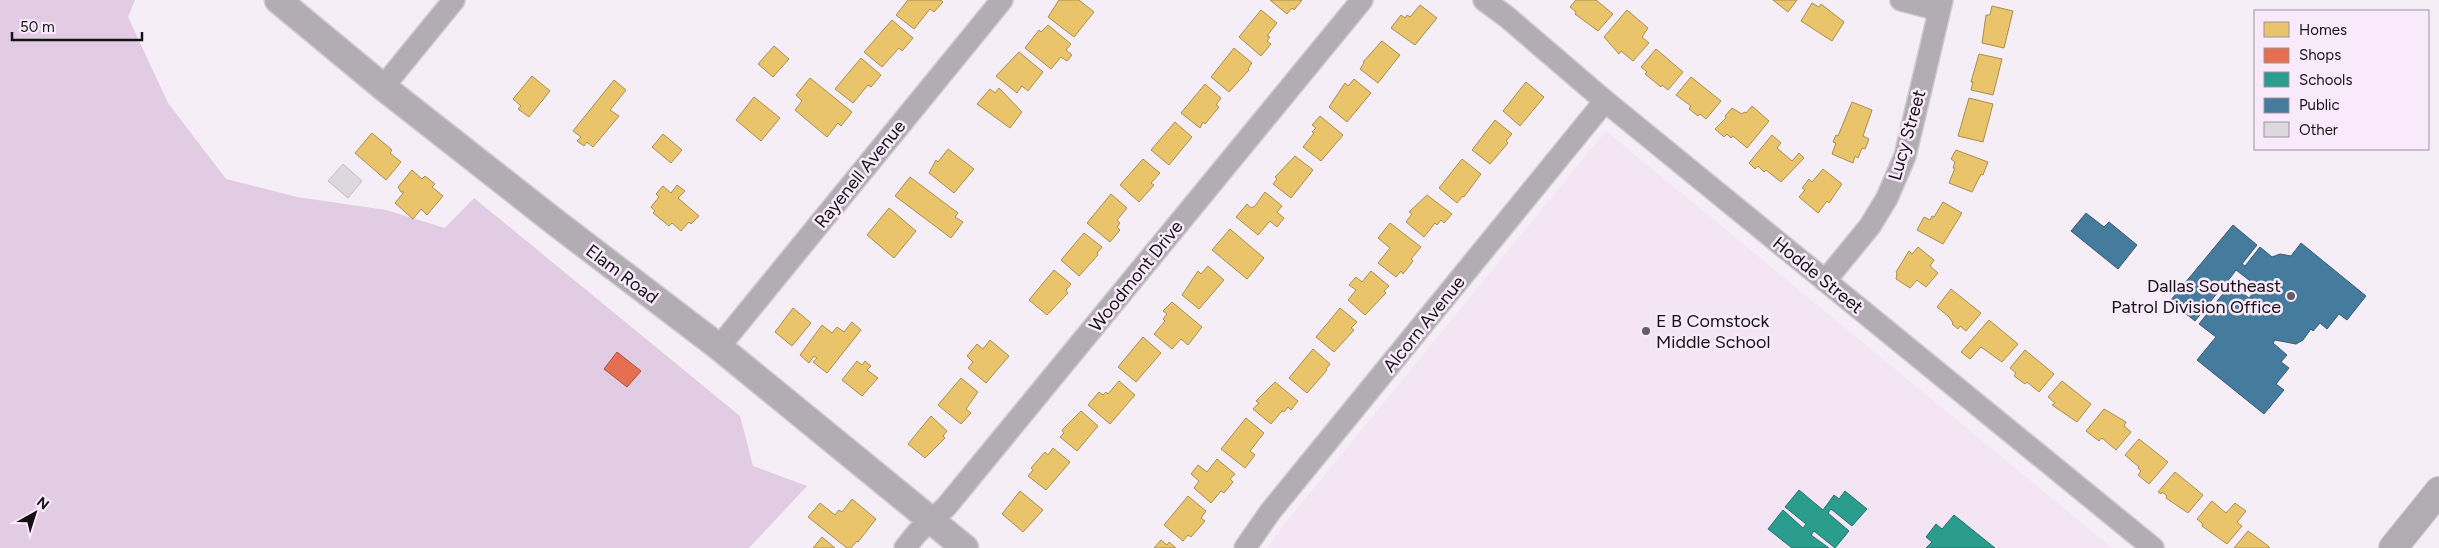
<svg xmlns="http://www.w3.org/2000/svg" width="2439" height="548" font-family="Figtree,sans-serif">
<rect width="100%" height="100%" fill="#f5eef6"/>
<path fill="#f3e5f4" d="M1606,131l506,417h-844l11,-17z"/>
<path fill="#e1cce3" d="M0,0h135l-7,17 40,86 58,76 71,18 89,13 59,18 29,-30 266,218 13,50 54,20 -58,62h-749z"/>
<path fill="#e9c46a" stroke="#a98e51" d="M908,0h32l3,2 -9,10 -4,-3 -16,20 -18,-14z
M1059,0h20l15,12 -20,25 -26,-20z
M1270,0h32l-8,10 -2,-2 -5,6z
M1576,0h20l17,14 -15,17 -23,-17 1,-2 -6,-5z
M1773,0h24l-9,12z
M1812,3l7,4 2,-3 23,18 -12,19 -31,-20z
M1420,5l17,13 -22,27 -24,-17 10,-13 4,3 2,-3 3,2z
M1992,6l21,5 -9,37 -22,-5 4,-28h4z
M1261,10l16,13 -10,13 3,1 -3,4 4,3 -10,12 -22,-19z
M1627,10l21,18 -6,9 7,6 -16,18 -12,-10 -2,3 -15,-17z
M892,20l21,18 -11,13 -3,-3 -17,19 -18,-15z
M1048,25l23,19 -5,6 6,5 -5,6 -6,-4 -10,12 -26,-21 14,-18 2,2z
M1382,41l18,14 -22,28 -18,-14 4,-6 -1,-1z
M774,46l15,13 -16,18 -15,-13z
M1234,48l18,15 -4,6 1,1 -20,22 -18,-15z
M1656,49l27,23 -15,18 -6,-5 -1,2 -16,-13 2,-2 -6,-5z
M1019,52l24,20 -15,19 -6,-5 -5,7 -21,-17z
M1979,54l23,5 -9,36 -22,-5 2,-8h-2z
M861,58l20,17 -10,12 -3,-2 -15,18 -18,-14z
M532,76l18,15 -21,26 -11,-8 3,-3 -8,-7z
M1691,77l30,24 -15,18 -6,-5 -2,2 -9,-7 2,-3 -15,-11z
M810,78l42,34 -11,14 -3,-3 -11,14 -32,-27 7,-9 -6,-6z
M1354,79l17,14 -24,29 -18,-15 16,-24 3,3z
M614,80l12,10 -16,20 9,6 -26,31 -6,-5 -3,4 -7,-5 4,-4 -8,-6z
M1526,82l18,15 -24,29 -17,-15z
M1205,84l16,14 -5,7 3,2 -14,17 -2,-2 -3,6 -19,-15z
M999,88l23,24 -12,16 -33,-24 13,-15 5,4z
M754,97l26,21 -19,23 -25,-21z
M1969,98l24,6 -10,38 -25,-6z
M1852,102l20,8 -9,26 6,3 -4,10 -3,-1 -4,10 -3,-2 -2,7 -21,-9 4,-11 -3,-1 3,-7 2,1z
M1752,106l17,15 -22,27 -14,-12 -2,2 -4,-4 -3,3 -9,-8 11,-11 -1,-2 7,-8 10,6 2,-2 2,1z
M1320,116l23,19 -22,26 -18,-14 11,-14 -2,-1 4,-4 -4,-3z
M1495,120l17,14 -6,7 2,2 -18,21 -18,-14z
M1175,122l17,15 -23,28 -18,-15z
M372,133l20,17 -2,3 11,9 -15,18 -31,-27z
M663,134l19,16 -11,13 -19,-16z
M1772,135l9,8 -4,5 15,13 7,-8 5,5 -23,24 -15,-12 -2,2 -6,-6 -3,3 -6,-6z
M948,149l26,20 -20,24 -25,-20 7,-13 2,2z
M1956,150l32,12 -5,13 -2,-1 -9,18 -23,-9 6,-15h-2l2,-6 -4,-3z
M1295,156l18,14 -22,28 -18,-14 4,-5 -2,-2z
M1143,159l17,14 -9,10 3,2 -15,17 -19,-17z
M1462,159l19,15 -17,23 -1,-1 -6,7 -18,-15z
M1823,169l19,15 -13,19 -2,-2 -9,12 -19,-16 6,-7 -3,-2 7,-9 3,3z
M412,170l10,9 3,-3 10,8 -3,3 11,9 -16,19 -6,-6 -8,10 -18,-16 9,-11h-3l-3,-5z
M910,177l48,36 -3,4 8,5 -12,16 -56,-42z
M677,185l8,6 -7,7 21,18 -8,8 -2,-2 -8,9 -9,-8 -3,3 -16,-13 2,-2 -4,-4 8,-10 -3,-3 7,-8 8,7z
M1265,192l17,14 -5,6 7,6 -7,9 -7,-6 -12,14 -22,-18 11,-13 4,4 4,-2z
M1111,194l16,14 -10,12 3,3 -3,4 3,3 -10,12 -23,-19z
M1427,195l25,19 -8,9 -3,-3 -4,5 -2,-2 -11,14 -18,-15 6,-8 -3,-2z
M1943,202l19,11 -19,31 -26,-14 7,-13 6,3 2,-4 2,1z
M889,208l27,23 -22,27 -27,-23z
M1390,223l31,24 -10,12 2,2 -10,13 -2,-3 -5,6 -18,-14 12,-15 -12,-10z
M1230,229l34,29 -17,21 -35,-29z
M1084,233l18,14 -5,6 1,2 -19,21 -18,-16z
M1918,247l16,13 -4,6 8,7 -12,14 -9,-7 -7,8 -14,-9 1,-6 -1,-1 13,-21 3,3z
M1208,266l16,14 -25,29 -17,-14 16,-24 3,3z
M1054,270l17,14 -5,6 2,3 -21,22 -18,-15z
M1371,271l18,15 -5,5 2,2 -21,22 -17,-15 8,-10 -7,-5 7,-8 6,5z
M1951,289l30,24 -15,18 -6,-5 -2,3 -6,-5 1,-1 -4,-6 -12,-10z
M1172,302l30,25 -14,18 -7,-6 -9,10 -18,-15 11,-13 -2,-2 4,-5 -4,-3z
M793,308l18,15 -19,23 -17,-14z
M1340,308l17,14 -6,6 3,2 -20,22 -18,-15z
M1989,320l29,24 -16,18 -21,-15 -11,12 -9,-7z
M852,322l9,8 -34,43 -14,-11 4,-4 -3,-2 -5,7 -9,-8 22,-30 10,8 5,-6 7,5z
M1143,337l18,16 -25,29 -18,-15z
M990,340l19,16 -23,27 -18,-15 5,-6 -6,-6 10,-12 6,5z
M1313,349l17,15 -4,5 1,1 -20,23 -18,-15z
M2025,350l29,24 -15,18 -12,-10 -2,2 -11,-8 2,-3 -6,-5z
M857,361l5,4 3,-4 6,5 -4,4 11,8 -16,18 -20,-16z
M961,378l17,14 -12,17 5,4 -10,11 -23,-19z
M1119,381l16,14 -25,29 -22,-19 11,-13 4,3 3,-3 2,2z
M2062,381l29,23 -14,18 -25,-17 3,-2 -7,-6z
M1275,382l23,19 -7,9 -3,-3 -4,5 -2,-1 -11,13 -18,-15 6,-6 -3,-2z
M2104,409l22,13 -2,4 7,6 -15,18 -14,-12 -3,3 -13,-10z
M1081,411l17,15 -21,25 -17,-14 4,-4 -2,-3z
M931,416l16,15 -4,5 2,2 -20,20 -17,-14z
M1246,418l18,15 -14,18 5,4 -10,13 -24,-19z
M2139,439l29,23 -19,22 -11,-9 3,-4 -3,-3 1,-1 -14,-12z
M1053,448l17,14 -24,28 -18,-14 5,-6 -2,-2 14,-16 3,3z
M1217,459l18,15 -5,5 3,3 -9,11 -3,-2 -10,12 -17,-15 5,-7 -8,-7 7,-9 9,7z
M2175,472l28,23 -15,18 -22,-15 1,-2 -5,-4 -1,2 -3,-2z
M1020,491l23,19 -20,22 -21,-18z
M1188,496l18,15 -5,7 4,3 -14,16 -3,-2 -5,6 -19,-16z
M852,499l24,20 -18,23 -1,-1 -6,7h-4l-39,-31 12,-14 15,12 4,-5 3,2z
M2212,501l14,12 9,-10 11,8 -9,11 5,4 -15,18 -25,-18 1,-2 -6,-5z
M2248,531l19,14 3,3h-36z
M822,537l13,11h-22z
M1161,540l6,5 2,-3 7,6h-22z"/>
<path fill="#e76f51" stroke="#a8533f" d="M617,352l24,19 -14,16 -23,-18z"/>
<path fill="#2a9d8f" stroke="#24736b" d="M1799,490l24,20 11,-15 5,4 6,-8 22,18 -15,17 -21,-17 -3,4 21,18 -14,17 -21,-17 -3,4 18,13h-37l-24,-19 15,-19 20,18 3,-4 -21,-17z
M1954,515l41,33h-69l6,-6 -6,-5 10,-13 6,5z"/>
<path fill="#457b9d" stroke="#375b74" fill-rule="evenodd" d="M2086,213l18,14 5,-5 28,23 -19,24 -47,-38z
M2233,225l24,20 -15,19 3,2 15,-19 12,10 8,-3 11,2 10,-13 65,53 -19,24 -8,-6 -12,15 -7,-6 -7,8 -2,-2 -8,11 -7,4 -21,-4 -2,3 14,12 -6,7 8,6 -13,16 8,6 -20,24 -67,-54 19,-23 -17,-13 27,-34 -4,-3 -27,34 -25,-20zM2236,270l22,17 -9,11 -21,-17z"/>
<path fill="#ddd7de" stroke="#c3bec3" d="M343,164l19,17 -14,17 -20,-17z"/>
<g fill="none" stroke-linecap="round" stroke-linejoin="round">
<defs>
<path id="minor" d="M1484,0l23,17 98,84 548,447
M1901,0l38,10
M383,87l71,-87
M1825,281l45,-55 17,-28 18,-42 37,-156
M719,347l283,-347
M905,548l12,-15 29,-26 416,-507
M1245,548l25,-36 335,-411"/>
<path id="tertiary" d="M278,0l105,87 172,135 164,125 246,201"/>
<path id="secondary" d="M2393,548l46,-57"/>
</defs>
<use href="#minor" stroke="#d0cbd1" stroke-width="24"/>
<use href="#tertiary" stroke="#d0cbd1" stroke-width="29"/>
<use href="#secondary" stroke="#d0cbd1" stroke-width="30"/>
<use href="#minor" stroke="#b2adb2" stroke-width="21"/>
<use href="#tertiary" stroke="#b2adb2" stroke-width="26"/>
<use href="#secondary" stroke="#b1acb2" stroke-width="28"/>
</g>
<g fill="#635e64" stroke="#f8eafa" stroke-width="2">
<circle cx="2291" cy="296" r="5"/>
<circle cx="1646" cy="331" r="5"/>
</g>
<g text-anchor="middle" stroke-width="5" stroke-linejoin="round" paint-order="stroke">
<g font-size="18" fill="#151116" stroke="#f8eafa">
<text transform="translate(1907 135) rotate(-74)" y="6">Lucy Street</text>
<text transform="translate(860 174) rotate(-51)" y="6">Rayenell Avenue</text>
<text transform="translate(622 274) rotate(37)" y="6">Elam Road</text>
<text transform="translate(1818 275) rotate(39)" y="6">Hodde Street</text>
<text transform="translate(1136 276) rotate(-51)" y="6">Woodmont Drive</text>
<text transform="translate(1424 324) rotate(-51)" y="6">Alcorn Avenue</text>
</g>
<g font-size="18" fill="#151116" stroke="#f8eafa" text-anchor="end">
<text x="2281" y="292">Dallas Southeast<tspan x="2281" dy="21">Patrol Division Office</tspan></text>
<text x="1656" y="327" text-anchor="start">E B Comstock<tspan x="1656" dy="21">Middle School</tspan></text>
</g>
</g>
<rect x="2254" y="10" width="175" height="140" fill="#f8eafa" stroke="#9d939f"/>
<rect x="2264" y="22" width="25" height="15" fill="#e9c46a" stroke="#9d939f"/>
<text x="2299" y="35" font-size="15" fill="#151116">Homes</text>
<rect x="2264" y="48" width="25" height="15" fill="#e76f51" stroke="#9d939f"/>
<text x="2299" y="60" font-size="15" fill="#151116">Shops</text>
<rect x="2264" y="72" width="25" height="15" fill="#2a9d8f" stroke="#9d939f"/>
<text x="2299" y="85" font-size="15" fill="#151116">Schools</text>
<rect x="2264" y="98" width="25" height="15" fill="#457b9d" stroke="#9d939f"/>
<text x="2299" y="110" font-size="15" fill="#151116">Public</text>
<rect x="2264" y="122" width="25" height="15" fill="#ddd7de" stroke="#9d939f"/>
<text x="2299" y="135" font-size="15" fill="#151116">Other</text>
<g transform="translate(35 513) rotate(39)" stroke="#f8eafa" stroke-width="4" paint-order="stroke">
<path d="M0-4L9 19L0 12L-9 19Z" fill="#151116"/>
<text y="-8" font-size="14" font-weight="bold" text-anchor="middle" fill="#151116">N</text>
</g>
<path d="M12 32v8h130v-8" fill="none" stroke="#151116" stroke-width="2.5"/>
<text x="20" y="32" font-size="15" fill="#151116" stroke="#f8eafa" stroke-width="4" paint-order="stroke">50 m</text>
</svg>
